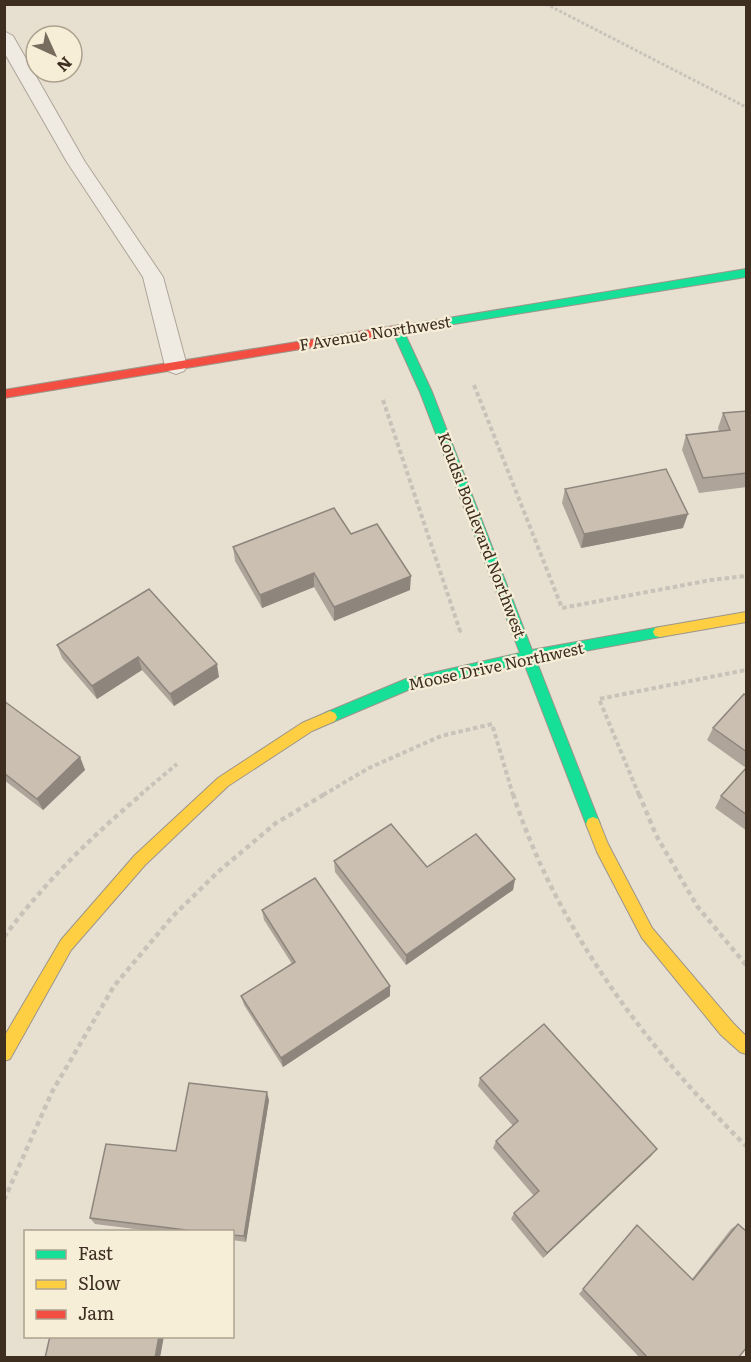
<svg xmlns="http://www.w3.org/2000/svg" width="751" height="1362" font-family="Literata,serif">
<rect width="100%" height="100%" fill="#e7e0d1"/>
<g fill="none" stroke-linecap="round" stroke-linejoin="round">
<defs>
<path id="lane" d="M4,31l9,5 72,126 78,115 24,89 -3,5 -8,3 -8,-3 -3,-5 -22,-89 -76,-115 -63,-110z"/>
<path id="fast" d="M746,269v8l-342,55 28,60 100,258 128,-23 5,1 2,4 -2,4 -5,1 -124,23 64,164 -2,5 -5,2 -5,-2 -2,-5 -62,-161 -116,27 -73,31 -5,2 -5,-2 -2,-4 2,-4 81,-34 114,-26 -100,-261 -28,-62 2,-3z"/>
<path id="slow" d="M746,612v10l-86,15 -5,-1 -2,-4 2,-4 5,-1z
M330,711l5,2 2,4 -2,4 -23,10 -84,55 -83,79 -74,85 -61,109 -6,2v-24l57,-97 74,-85 83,-77 84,-55z
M593,817l5,2 10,25 44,84 81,95 13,13v18l-6,-2 -19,-17 -79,-97 -45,-86 -11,-28 2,-5z"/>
<path id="jam" d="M400,325l4,1v6l-400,66v-8z"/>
</defs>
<use href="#lane" stroke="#ada599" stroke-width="2"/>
<use href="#fast" stroke="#9c958a" stroke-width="2"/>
<use href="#slow" stroke="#9c958a" stroke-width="2"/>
<use href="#jam" stroke="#9c958a" stroke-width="2"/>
<path stroke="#c8c2b9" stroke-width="3" stroke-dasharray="3 2" stroke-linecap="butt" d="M546,4l200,103"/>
<path stroke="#c8c2b9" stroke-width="4" stroke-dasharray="4.5 3" stroke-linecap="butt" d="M474,385l88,223 149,-28 35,-4
M383,400l77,231 -4,1
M140,795l37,-31
M323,795l46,-27 72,-32 51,-12 21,71
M639,795l-40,-96 147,-29"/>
<path stroke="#c8c2b9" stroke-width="4.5" stroke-dasharray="5 4" stroke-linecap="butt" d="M513,794c44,135 133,253 233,352
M639,794l17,41 41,71 49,59
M4,937c39,-53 88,-101 138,-143
M4,1200l48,-108 62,-106 59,-70 46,-45 57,-48 49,-29"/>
<use href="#lane" fill="#efebe3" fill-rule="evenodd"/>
<use href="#fast" fill="#16e098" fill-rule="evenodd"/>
<use href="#slow" fill="#ffcf43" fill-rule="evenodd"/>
<use href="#jam" fill="#f24e42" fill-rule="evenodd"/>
</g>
<path fill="#afa499" d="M747,411v76l-48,6 -17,-43 4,-15 33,-4 -1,-3 5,-15z
M565,489l118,39 -102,20 -19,-45z
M351,534l59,56 -76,31 -20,-34 -52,21 -27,-47 -2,-14z
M149,589l70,88 -45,29 -32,-36 -45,29 -35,-41 -5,-13z
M747,696v135l-32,-23 6,-12 25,-28 -39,-28 6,-12z
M4,701l76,56 5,13 -42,40 -39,-30z
M334,861l93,6 88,12 -2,11 -107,75 -71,-93z
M262,910l128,76v10l-107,71 -39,-62 -3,-9 51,-32 -28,-44z
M480,1078l171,78 -108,102 -32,-39 3,-6 20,-17 -41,-48 3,-7 17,-15 -35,-40z
M269,1100l-23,142 -14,-2v-8h-73l-64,-8 -5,-6z
M738,1224v134h-98l-61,-64 53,-63 60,48 39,-50z"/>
<path fill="#8e867d" d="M688,514l-5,14 -102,20 3,-14z
M314,573v14l-52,21 -2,-13z
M411,576l-1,14 -76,31v-14z
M138,657l4,13 -45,29 -5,-13z
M217,664l2,13 -45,29 -4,-12z
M80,757l5,13 -42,40 -6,-11z
M515,879l-2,11 -107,75v-10z
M390,986v10l-107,71 -2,-9z
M267,1092l2,8 -23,142 -2,-6z
M657,1149l-6,7 -108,102 4,-5z
M159,1336h5l-4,22h-5z"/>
<path fill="#cbbfb2" stroke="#8e867d" stroke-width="1.5" d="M747,411v62l-44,5 -17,-43 44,-5 -7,-17z
M666,469l22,45 -104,20 -19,-45z
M334,508l17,26 26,-10 34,52 -77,31 -20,-34 -54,22 -27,-48z
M149,589l68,75 -47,30 -32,-37 -46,29 -35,-41z
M744,694l3,2v56l-34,-24z
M4,701l76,56 -43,42 -33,-26z
M747,767v48l-26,-19z
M391,824l36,43 49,-33 39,45 -109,76 -72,-94z
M315,878l75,108 -109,72 -40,-62 54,-34 -33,-52z
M544,1024l113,125 -110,104 -33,-40 25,-22 -43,-50 22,-20 -38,-43z
M189,1083l78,9 -23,144 -12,-1v-3h-30l-112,-14 16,-74 70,7z
M738,1224l9,8v115l-9,11h-90l-65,-69 54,-64 56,55z
M50,1336h109l-4,22h-110z"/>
<g text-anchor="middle" stroke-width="4.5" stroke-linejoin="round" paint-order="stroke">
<g font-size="16" fill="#3d2e20" stroke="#f7eed8">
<text transform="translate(375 333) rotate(-9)" y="6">F Avenue Northwest</text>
<text transform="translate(482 535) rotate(69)" y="6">Koudsi Boulevard Northwest</text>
<text transform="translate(496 666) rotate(-12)" y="6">Moose Drive Northwest</text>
</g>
</g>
<rect width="751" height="1362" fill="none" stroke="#3d2e20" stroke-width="12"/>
<rect x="24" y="1230" width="210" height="108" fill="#f7eed8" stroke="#ada18e" stroke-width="1.5"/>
<rect x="36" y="1250" width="30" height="9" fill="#16e098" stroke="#ada18e" stroke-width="1.5"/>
<text x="78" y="1260" font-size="18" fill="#3d2e20">Fast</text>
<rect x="36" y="1280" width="30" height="9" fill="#ffcf43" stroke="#ada18e" stroke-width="1.5"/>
<text x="78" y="1290" font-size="18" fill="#3d2e20">Slow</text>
<rect x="36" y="1310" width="30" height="9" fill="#f24e42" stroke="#ada18e" stroke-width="1.5"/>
<text x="78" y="1320" font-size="18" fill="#3d2e20">Jam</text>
<g transform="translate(54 54) rotate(135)"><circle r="28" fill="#f7eed8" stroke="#ada18e" stroke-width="1.5"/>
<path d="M0-4.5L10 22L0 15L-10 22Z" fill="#786c5e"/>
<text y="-9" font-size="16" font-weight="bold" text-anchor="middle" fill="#3d2e20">N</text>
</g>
</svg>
